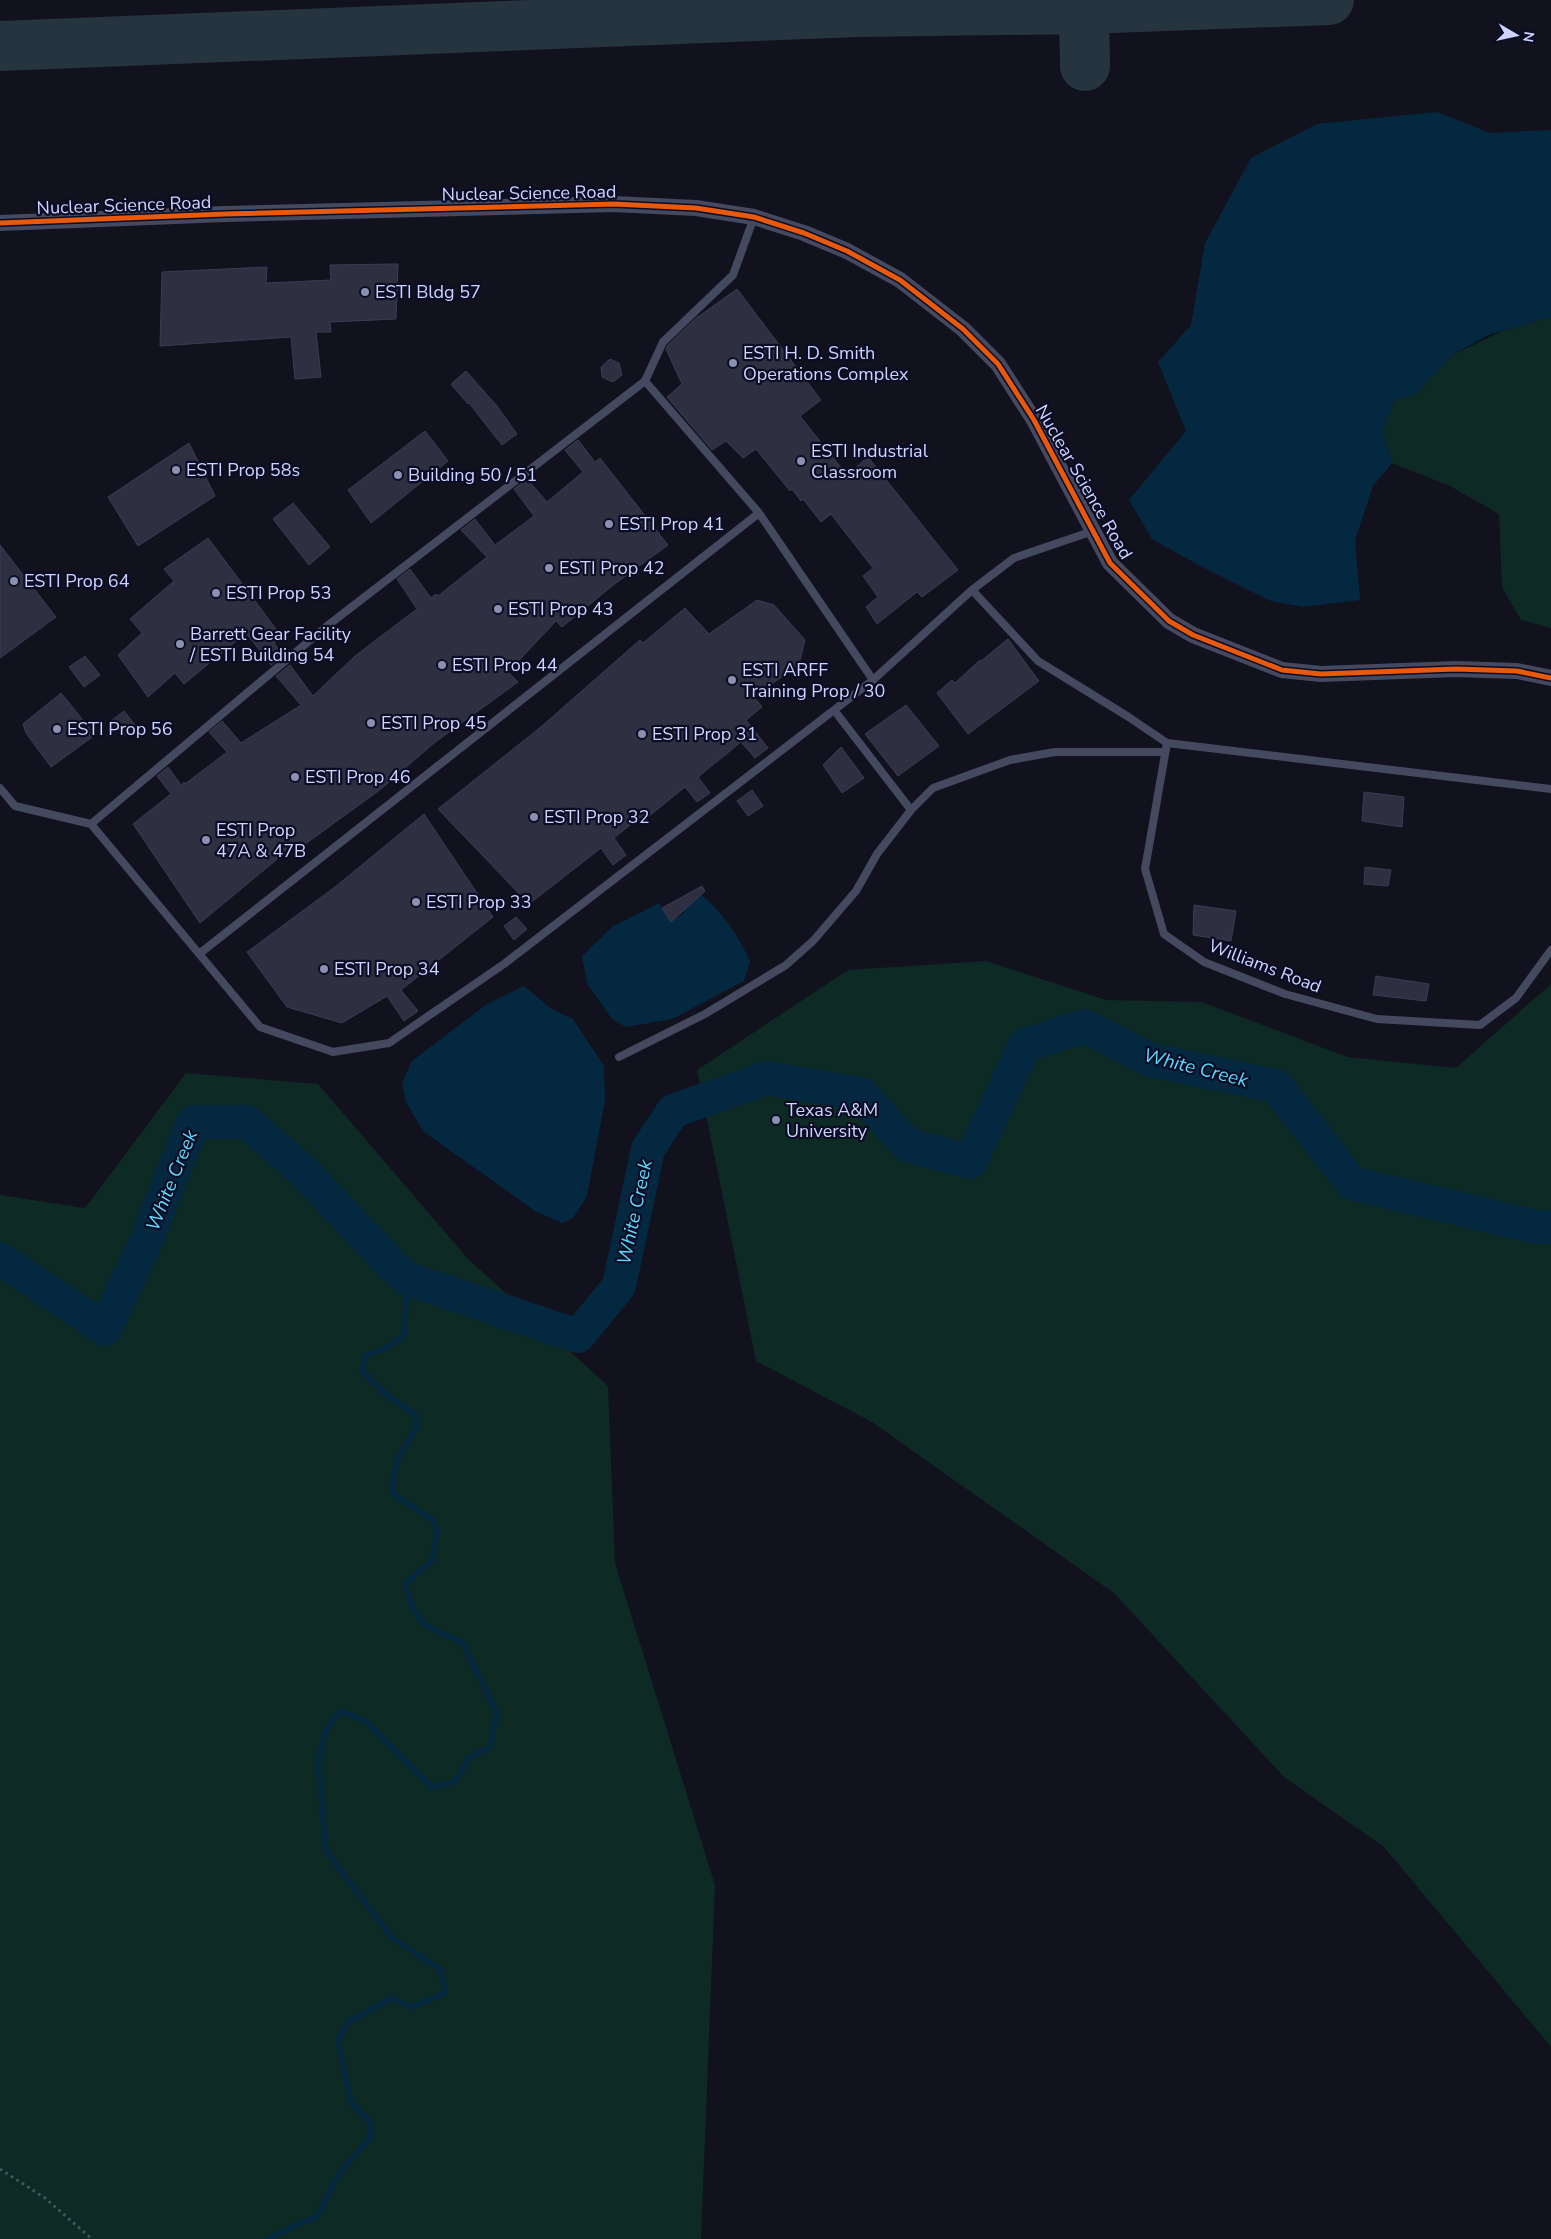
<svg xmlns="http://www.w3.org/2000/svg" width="1551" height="2239" font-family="'Nunito Sans',sans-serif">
<rect width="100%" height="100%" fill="#11121e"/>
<path fill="#0e2a24" d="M1551,317v311l-30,-8 -19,-33 -3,-73 -49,-28 -58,-23 -10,-31 13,-32 21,-6 36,-39 51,-24z
M986,961l120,39 96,2 145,55 109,11 95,-84v1063l-167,-200 -100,-70 -170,-184 -242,-171 -116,-61 -59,-291 151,-100z
M186,1073l132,11 150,175 140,127 7,177 100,322 -14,354h-701v-1044l85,13z"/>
<path fill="#052841" d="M1437,112l53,21 61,-3v187l-63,18 -36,20 -36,39 -21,6 -13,32 10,31 -19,23 -18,54 5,60 -57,7 -32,-6 -69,-34 -50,-28 -23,-39 57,-69 -28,-69 33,-37 14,-82 46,-85 66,-34z
M697,891c23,17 41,44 53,70l-6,20 -72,38 -46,8 -14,-8 -25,-36 -5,-27 31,-30 46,-23 12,19 14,-10 -7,-13z
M524,986l26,22 23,11 31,47 1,34 -18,96 -14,22 -11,5 -27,-12 -111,-79 -18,-30 -4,-19 10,-22 75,-57z"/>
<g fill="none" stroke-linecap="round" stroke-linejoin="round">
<path stroke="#052841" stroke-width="5.5" d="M267,2239l50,-23 23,-44 31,-35 -1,-15 -19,-19 -13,-63 10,-18 44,-24 20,9 33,-14 -5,-24 -48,-31 -66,-87 -8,-89 7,-30 15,-21 26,10 66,66 23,-6 14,-23 21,-11 7,-34 -35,-71c-39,-17 -45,-15 -57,-58l27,-24 5,-29 -3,-10 -42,-28c1,-30 8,-42 25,-65l-2,-13 -28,-20 -25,-24 4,-16 16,-5 22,-15 4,-56"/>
<path stroke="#052841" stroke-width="34" d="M0,1259l105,70 42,-90 46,-117h54l56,49 90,95 15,13 170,57 41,-50 29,-137 25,-38 94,-33 94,16 47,51 62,17 55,-117 60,-19 65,34 126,26 76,97 183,44h16"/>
<path stroke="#263440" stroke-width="50" d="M1084,9l1,57
M0,46l856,-34 228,-3 245,-9"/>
</g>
<path fill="#2e2f41" stroke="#3a3c53" d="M398,264l-2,55 -66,3 1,10h-15l5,45 -26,2 -4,-42 -131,9 2,-74 105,-5 -1,16 65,-3 -1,-15z
M737,289l84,111 -21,16 46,58h2l20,-17 90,113 -36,27 -5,-5 -40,32 -11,-17 12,-10 -15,-21 10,-8 -42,-54 -10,8 -18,-23 -2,2 -9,-12 -2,2 -34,-42 -13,9 -17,-17 -14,9 -45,-53 15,-13 -16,-35 2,-4 27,-26z
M610,359l9,4 3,12 -9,7 -11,-5 -1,-10z
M466,371l31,35 20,28 -15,11 -33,-42 -1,1 -17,-20z
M425,431l23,30 -77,62 -23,-33z
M578,440l17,22 5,-4 68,87 -56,41 -50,41 -6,-6 -48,51 10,10 -84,61 -53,46 -84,61 -4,-4 -93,77 -67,-99 38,-30 -14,-18 11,-9 13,18 3,-3 1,2 42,-32 -18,-20 13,-11 19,22 60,-38 -25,-29 14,-11 23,31 42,-40 62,-47 -20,-30 13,-10 21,29 5,-4 2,2 49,-39 -26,-27 14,-11 20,26 39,-29 -20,-27 13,-10 20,23 36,-30 -18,-22z
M189,443l26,53 -77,50 -30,-49z
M293,503l37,44 -21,18 -36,-46z
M208,538l74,99 -8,6 9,13 -12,9 -25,-32 -62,51 -9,-11 -27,24 -30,-42 24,-22 -12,-14 44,-38 -10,-12z
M0,545l56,72 -56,41z
M757,600l17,5 31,35 -6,24 -45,33 8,10 -16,13 22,28 -13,10 -14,-16 -43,35 12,16 -13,9 -12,-15 -42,34 -3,-4 -26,21 12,17 -13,10 -12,-17 -72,56 -91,-95 104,-83 98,-86 3,3 42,-35 24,26z
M1008,639l31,42 -71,53 -31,-41 15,-13 3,3 25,-23 1,1z
M85,656l15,19 -16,12 -15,-20z
M61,693l34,42 -44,32 -25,-34 -3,-9z
M906,705l33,41 -41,30 -33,-42z
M124,711l11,14 -11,11 -13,-15z
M841,747l23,31 -22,15 -19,-28z
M752,790l11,16 -15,10 -11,-15z
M1364,792l40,5 -2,30 -40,-6z
M424,814l69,103 -92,73 17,21 -14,10 -17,-25 -45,27 -55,-16 -40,-55 88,-65z
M1365,867l26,3 -3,16 -24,-2z
M702,886l3,5 -34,31 -9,-14z
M1194,905l42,6 -5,30 -38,-6z
M516,917l11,12 -13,11 -10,-14z
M1376,976l53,8 -3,17 -53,-6z"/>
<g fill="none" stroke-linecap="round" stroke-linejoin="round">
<path stroke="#425860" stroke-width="3" stroke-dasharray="2.5 4" stroke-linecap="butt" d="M0,2169l45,29 47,41"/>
<path stroke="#444960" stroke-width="8" d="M754,217l-21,58 -70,67 -18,39 -318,245 -236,198 169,203 73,25 56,-9 115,-79 369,-284 99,-90 42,-32 79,-27
M645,381l114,132 114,167
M972,590l66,71 89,55 40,27
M834,710l77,100
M0,788l15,18 76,18
M1551,789l-384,-46 -22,126 19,65 40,28 81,32 92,25 103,6 36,-27 35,-48
M199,954l560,-441
M619,1057l86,-43 81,-49 27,-24 43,-50 21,-37 34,-44 22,-22 77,-28 45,-8h110"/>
<path stroke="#444960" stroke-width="16" d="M0,223l225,-9 389,-10 82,4 58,9 50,16 43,18 53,29 63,49 35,35 36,56 76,143 59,58 24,14 89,35 39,4 135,-5 61,2 34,7"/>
<defs>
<path id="cycleway" d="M0,223l225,-9 389,-10 82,4 58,9 50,16 43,18 53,29 63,49 35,35 36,56 76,143 59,58 24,14 89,35 39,4 135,-5 61,2 34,7"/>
</defs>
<use href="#cycleway" stroke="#0b0d24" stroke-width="8"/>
<use href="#cycleway" stroke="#e8590c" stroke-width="5"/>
</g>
<g fill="#8c90b0" stroke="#0b0d24" stroke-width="2">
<circle cx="365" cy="292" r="5"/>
<circle cx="733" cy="363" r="5"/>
<circle cx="801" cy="461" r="5"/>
<circle cx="176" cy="470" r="5"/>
<circle cx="398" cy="475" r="5"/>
<circle cx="609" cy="524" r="5"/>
<circle cx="549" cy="568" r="5"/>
<circle cx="14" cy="581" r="5"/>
<circle cx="216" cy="593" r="5"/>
<circle cx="498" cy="609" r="5"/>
<circle cx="180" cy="644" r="5"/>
<circle cx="442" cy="665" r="5"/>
<circle cx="732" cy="680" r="5"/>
<circle cx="371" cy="723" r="5"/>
<circle cx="57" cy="729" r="5"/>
<circle cx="642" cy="734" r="5"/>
<circle cx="295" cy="777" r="5"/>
<circle cx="534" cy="817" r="5"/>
<circle cx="206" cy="840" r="5"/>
<circle cx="416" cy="902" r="5"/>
<circle cx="324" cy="969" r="5"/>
<circle cx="776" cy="1120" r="5"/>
</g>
<g text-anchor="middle" stroke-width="4.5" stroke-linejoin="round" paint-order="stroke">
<g font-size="18" fill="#ced4ff" stroke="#0b0d24">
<text transform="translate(529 193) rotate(-1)" y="6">Nuclear Science Road</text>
<text transform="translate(124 205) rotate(-2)" y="6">Nuclear Science Road</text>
<text transform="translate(1084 482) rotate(60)" y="6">Nuclear Science Road</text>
<text transform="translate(1265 966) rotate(21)" y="6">Williams Road</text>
</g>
<g font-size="18" fill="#ced4ff" stroke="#0b0d24" text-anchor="start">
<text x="375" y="298">ESTI Bldg 57</text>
<text x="743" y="359">ESTI H. D. Smith<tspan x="743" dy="21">Operations Complex</tspan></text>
<text x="811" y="457">ESTI Industrial<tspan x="811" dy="21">Classroom</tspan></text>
<text x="186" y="476">ESTI Prop 58s</text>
<text x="408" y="481">Building 50 / 51</text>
<text x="619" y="530">ESTI Prop 41</text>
<text x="559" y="574">ESTI Prop 42</text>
<text x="24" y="587">ESTI Prop 64</text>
<text x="226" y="599">ESTI Prop 53</text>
<text x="508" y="615">ESTI Prop 43</text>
<text x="190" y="640">Barrett Gear Facility<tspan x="190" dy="21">/ ESTI Building 54</tspan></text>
<text x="452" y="671">ESTI Prop 44</text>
<text x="742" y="676">ESTI ARFF<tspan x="742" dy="21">Training Prop / 30</tspan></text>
<text x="381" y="729">ESTI Prop 45</text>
<text x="67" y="735">ESTI Prop 56</text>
<text x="652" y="740">ESTI Prop 31</text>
<text x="305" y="783">ESTI Prop 46</text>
<text x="544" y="823">ESTI Prop 32</text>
<text x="216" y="836">ESTI Prop<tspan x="216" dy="21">47A &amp; 47B</tspan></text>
<text x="426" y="908">ESTI Prop 33</text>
<text x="334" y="975">ESTI Prop 34</text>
<text x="786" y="1116">Texas A&amp;M<tspan x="786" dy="21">University</tspan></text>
</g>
<g font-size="19" font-style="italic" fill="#5cdaff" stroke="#0b0d24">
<text transform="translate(1196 1067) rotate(14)" y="7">White Creek</text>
<text transform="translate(171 1180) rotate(-68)" y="7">White Creek</text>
<text transform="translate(634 1212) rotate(-78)" y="7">White Creek</text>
</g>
</g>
<g transform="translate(1516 35) rotate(99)" stroke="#0b0d24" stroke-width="4" paint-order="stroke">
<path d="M0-4L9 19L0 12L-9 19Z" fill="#ced4ff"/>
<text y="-8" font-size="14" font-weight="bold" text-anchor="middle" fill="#ced4ff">N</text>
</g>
</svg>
